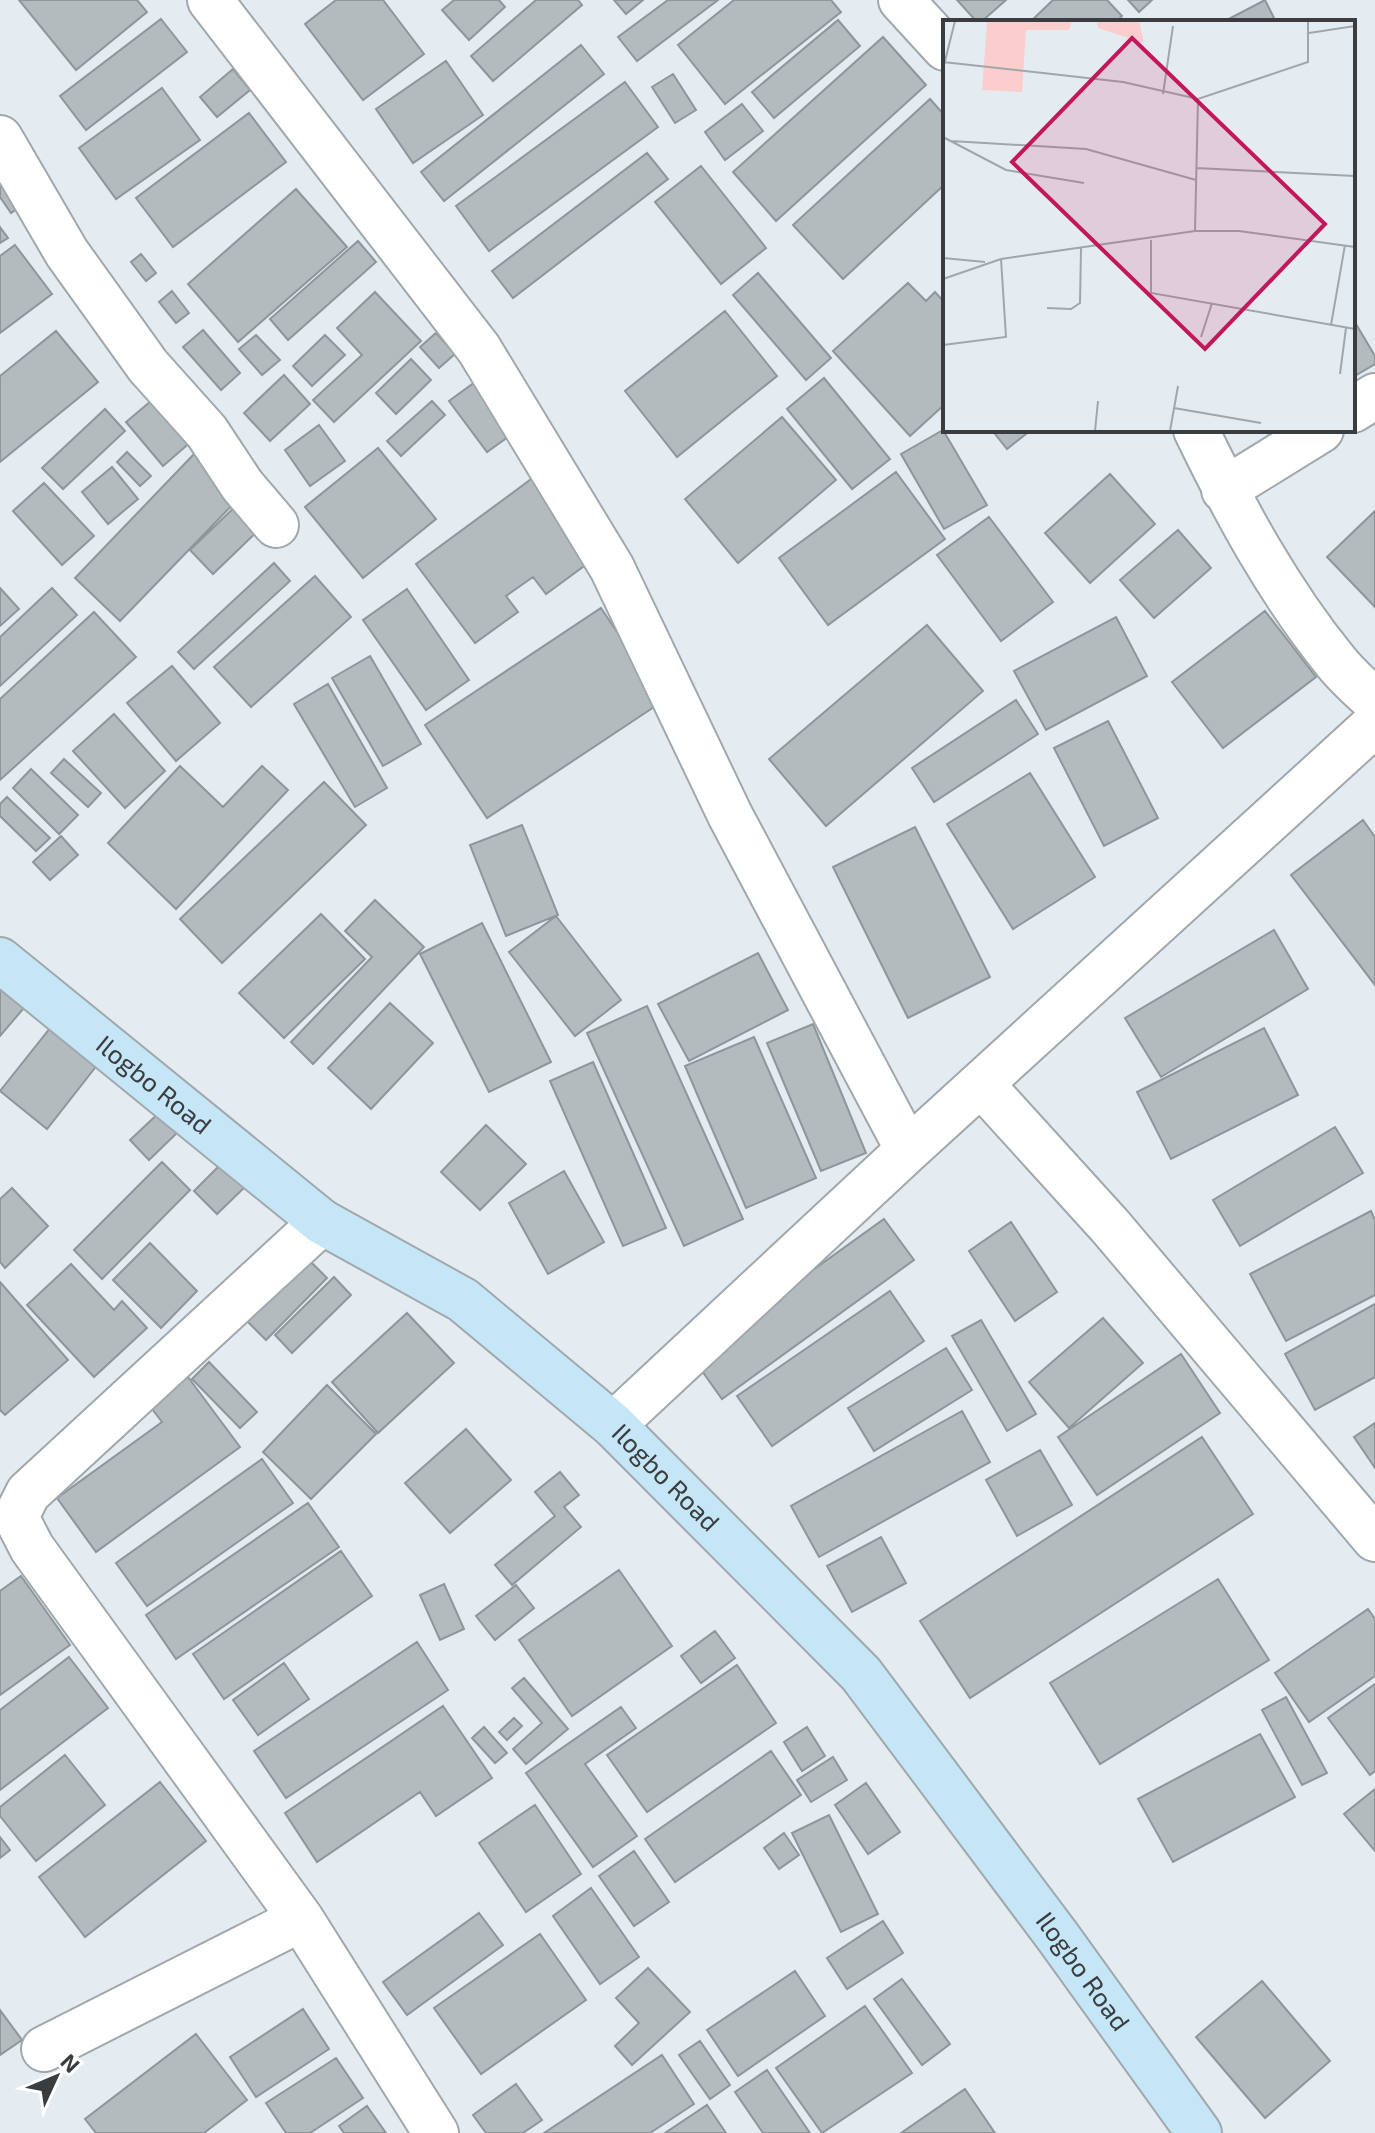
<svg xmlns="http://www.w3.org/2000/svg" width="1375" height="2133" font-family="'Exo 2',sans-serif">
<rect width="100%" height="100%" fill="#e5ecf1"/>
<path fill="#b4bbbf" stroke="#8f969a" stroke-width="2" d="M19,0h118l10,12 -71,58z
M336,0h47l41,54 -61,46 -58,-76z
M454,0h45l6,7 -36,33 -27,-30z
M536,0h42l4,5 -89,76 -22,-25z
M614,0h29l-17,14z
M668,0h50l-81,61 -19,-24z
M734,0h97l10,12 -116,92 -47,-59z
M957,0h49l-25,22h-4z
M1053,0h54l15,16 -6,6h-86z
M1128,0h24l-13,12z
M1265,0l11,22h-53z
M161,19l26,33 -101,78 -26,-34z
M838,20l22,26 -86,72 -22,-26z
M883,37l43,48 -150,136 -43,-49z
M581,45l23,29 -160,127 -23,-29z
M446,61l37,54 -70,48 -37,-54z
M233,69l17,21 -33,27 -17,-20z
M673,74l23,36 -21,13 -23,-36z
M625,82l33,45 -169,124 -33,-45z
M162,88l38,52 -84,59 -37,-51z
M930,99l15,17v68l-102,95 -50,-54z
M742,104l21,27 -38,29 -20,-28z
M249,113l37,49 -113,85 -37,-49z
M647,153l21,26 -155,119 -21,-27z
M701,166l65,82 -45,36 -66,-82z
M0,173l28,28 -17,12 -11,-16z
M296,189l51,58 -109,95 -50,-58z
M0,227l8,11 -8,5z
M358,241l18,21 -88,78 -18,-21z
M15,245l37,49 -52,39v-77z
M141,254l15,19 -10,8 -15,-19z
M758,273l73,85 -25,22 -73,-85z
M908,283l18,18 9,-9 10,11v101l-35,32 -77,-85z
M172,291l17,22 -13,10 -17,-21z
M375,292l46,49 -87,81 -21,-22 49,-45 -25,-27z
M725,311l52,65 -100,81 -52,-66z
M1353,319l22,37v8l-22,13z
M203,330l37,43 -19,17 -38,-43z
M56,331l42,51 -98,80v-86z
M436,333l19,21 -16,14 -19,-21z
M256,335l24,25 -18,15 -23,-26z
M325,335l20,20 -33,31 -19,-20z
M411,359l20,21 -35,34 -20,-21z
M284,375l26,29 -40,37 -26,-28z
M482,377l37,52 -32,23 -38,-51z
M824,378l66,81 -38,30 -65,-80z
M163,391l37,43 -37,32 -37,-44z
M432,401l13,14 -44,41 -14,-15z
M105,409l20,22 -62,58 -21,-21z
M782,417l54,63 -98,83 -53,-64z
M319,425l26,36 -35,25 -25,-36z
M943,430l44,75 -43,24 -43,-75z
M992,430h39l-24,19z
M378,448l58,71 -73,59 -58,-71z
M127,452l24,24 -11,10 -23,-24z
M195,453l45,44 -120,124 -45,-43z
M112,467l26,32 -30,25 -26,-32z
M896,472l49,67 -117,86 -49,-67z
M1110,474l45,50 -65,59 -45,-50z
M534,477l61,81 -49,36 -13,-17 -27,19 12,16 -43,31 -59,-79z
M44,483l50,53 -32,29 -49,-54z
M241,501l23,24 -51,49 -23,-24z
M1375,511v96l-48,-50z
M989,517l64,85 -52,39 -64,-86z
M1178,530l33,38 -57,50 -34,-38z
M274,563l16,18 -96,88 -16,-17z
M315,576l36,41 -100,90 -37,-40z
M0,588l19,21 -19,17z
M52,588l25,27 -77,71v-49z
M407,589l62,91 -43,30 -63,-90z
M601,608l62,93 -176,117 -62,-93z
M1265,611l51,66 -93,71 -51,-66z
M94,612l42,45 -136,123v-81z
M1116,617l31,59 -101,54 -32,-59z
M927,625l56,66 -157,135 -57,-67z
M370,656l51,88 -38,22 -51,-88z
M172,666l48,57 -44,38 -49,-58z
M328,684l59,104 -32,19 -61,-103z
M1016,700l22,34 -104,68 -22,-34z
M114,714l51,57 -40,37 -52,-57z
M1108,721l50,97 -54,28 -50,-98z
M64,759l37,34 -13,14 -37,-34z
M180,766l43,41 39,-41 26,24 -112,119 -68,-66z
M31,769l47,46 -19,19 -46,-46z
M1030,773l65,104 -82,52 -66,-105z
M324,782l42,43 -144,138 -42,-44z
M7,797l43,41 -14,13 -36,-35v-12z
M1363,820l12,17v148l-84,-110z
M522,825l36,90 -52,21 -36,-91z
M915,827l75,150 -82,41 -75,-151z
M61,836l17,19 -28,25 -17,-18z
M375,900l49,47 -111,117 -22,-22 81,-85 -27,-26z
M321,914l44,45 -81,79 -45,-45z
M556,916l65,84 -46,36 -66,-84z
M482,923l69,139 -62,30 -69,-138z
M1274,930l34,59 -147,88 -36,-59z
M758,953l30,57 -99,51 -31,-57z
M0,978l29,24 -29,34z
M390,1003l43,40 -62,66 -43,-41z
M647,1006l96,213 -59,27 -97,-213z
M813,1024l53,129 -45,18 -54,-128z
M51,1027l47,37 -51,65 -47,-38z
M1264,1028l34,67 -127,64 -34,-67z
M754,1037l62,141 -70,30 -61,-142z
M593,1062l73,166 -43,18 -73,-165z
M162,1110l19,19 -32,31 -19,-20z
M486,1125l40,39 -46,46 -39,-38z
M1335,1127l28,46 -123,73 -27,-46z
M225,1160l24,23 -32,31 -23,-23z
M162,1162l28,28 -88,89 -28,-29z
M564,1171l40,71 -56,32 -39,-71z
M12,1188l36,38 -43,42 -5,-6v-63z
M1371,1211l4,9v75l-89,46 -36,-67z
M884,1219l30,41 -192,139 -30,-42z
M1011,1222l46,70 -42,29 -46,-70z
M150,1243l47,48 -36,37 -48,-48z
M300,1251l27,27 -61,62 -27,-27z
M71,1264l43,46 8,-9 25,27 -53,49 -67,-72z
M334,1277l17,18 -59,58 -17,-18z
M0,1282l68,78 -63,55 -5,-5z
M890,1291l34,50 -152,105 -35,-50z
M1375,1304v73l-60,33 -30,-56z
M407,1313l47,50 -76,70 -46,-51z
M1103,1318l40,45 -74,65 -40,-46z
M981,1320l55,94 -29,17 -55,-95z
M946,1348l26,42 -98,61 -26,-43z
M1181,1354l39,59 -123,82 -39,-58z
M209,1362l48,50 -17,16 -48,-49z
M188,1377l52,70 -144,105 -39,-54 105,-76 -13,-17z
M327,1385l49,49 -65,65 -48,-47z
M962,1411l28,51 -171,95 -28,-51z
M1375,1423v45l-21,-31z
M466,1429l45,51 -61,53 -45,-50z
M1202,1437l51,77 -283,184 -50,-77z
M1040,1450l32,55 -55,31 -31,-56z
M262,1459l31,44 -146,103 -31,-43z
M560,1472l19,23 -15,12 17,20 -69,58 -17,-20 60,-49 -20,-24z
M308,1503l31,44 -163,112 -30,-44z
M881,1537l25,46 -54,29 -25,-46z
M341,1551l31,45 -148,103 -31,-45z
M619,1570l53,76 -100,70 -53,-76z
M21,1576l49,69 -70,50v-104z
M1218,1579l51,81 -169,104 -50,-81z
M444,1584l20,45 -24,11 -20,-45z
M516,1585l18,23 -39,32 -19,-24z
M1368,1609l7,10v57l-66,46 -34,-49z
M715,1631l20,27 -34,25 -20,-27z
M417,1642l31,48 -162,108 -32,-47z
M69,1657l39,51 -108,82v-80z
M284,1663l25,36 -51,36 -25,-35z
M737,1665l39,58 -129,89 -40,-57z
M524,1678l44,51 -42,35 -13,-15 29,-26 -30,-35z
M1375,1684v87l-5,4 -42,-57z
M1286,1697l41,76 -25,12 -40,-75z
M443,1706l49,72 -56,38 -16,-24 -103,70 -32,-49z
M621,1707l15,21 -51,36 52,72 -44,31 -67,-94z
M514,1718l8,8 -15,14 -8,-8z
M484,1727l23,26 -12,10 -23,-25z
M807,1727l18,29 -23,15 -18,-29z
M1260,1734l35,63 -122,65 -35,-63z
M771,1751l30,44 -126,87 -30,-43z
M65,1755l40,50 -69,56 -36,-45v-9z
M833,1757l14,23 -36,22 -14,-22z
M160,1782l46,59 -121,96 -46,-60z
M866,1783l34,49 -32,22 -33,-49z
M1375,1789v62l-31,-37z
M535,1805l46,69 -55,38 -47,-69z
M829,1815l49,99 -37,18 -49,-99z
M784,1833l15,22 -20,14 -15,-21z
M0,1837l10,13 -10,8z
M634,1851l35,51 -35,24 -35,-50z
M591,1888l48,69 -39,27 -47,-68z
M479,1913l24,32 -96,70 -24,-33z
M883,1921l20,32 -56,36 -20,-31z
M540,1934l46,66 -105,74 -47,-66z
M648,1968l42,44 -58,53 -17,-19 24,-23 -23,-25z
M795,1971l30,45 -87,60 -31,-46z
M902,1979l48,65 -28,21 -48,-66z
M1262,1981l68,80 -65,57 -69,-81z
M865,2006l47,67 -90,60 -46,-65z
M303,2009l26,40 -73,48 -26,-40z
M0,2010l22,30 -22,15z
M196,2034l51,66 -43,33h-108l-11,-14z
M700,2041l30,44 -20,14 -31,-44z
M662,2055l32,49 -44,29h-106z
M336,2058l27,40 -53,35h-24l-20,-30z
M767,2070l43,63h-47l-28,-41z
M516,2084l26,36 -19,13h-37l-13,-18z
M965,2089l30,44h-94z
M707,2105l19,28h-61z
M367,2106l19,27h-42l-5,-7z"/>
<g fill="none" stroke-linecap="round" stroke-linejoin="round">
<defs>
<path id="minor" d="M210,0l269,349 133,219 118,247 178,335
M901,0l44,48
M0,138l67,115 81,113 59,66 35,53 34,40
M1353,410l22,-14
M1196,430c39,81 83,162 140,232 11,14 26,27 39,39
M1224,490l97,-60
M982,1085l128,141 265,313
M322,1222l-294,271 -12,24 16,31 269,371 135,214
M613,1425l295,-275 467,-426
M44,2049l257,-130"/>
<g id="secondary">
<path id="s1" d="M0,960l322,262 141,78 150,125 248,249 197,263 141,196"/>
</g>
</defs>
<use href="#minor" stroke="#a1a8ac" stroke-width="48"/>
<use href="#secondary" stroke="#a1a8ac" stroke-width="48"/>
<use href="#minor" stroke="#fff" stroke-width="44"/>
<use href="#secondary" stroke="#c5e6f6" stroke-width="44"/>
</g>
<g text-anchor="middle" stroke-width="6" stroke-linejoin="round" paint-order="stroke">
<g font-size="26" fill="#3a3d3f" stroke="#fff">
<text dy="9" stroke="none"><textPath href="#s1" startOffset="198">Ilogbo Road</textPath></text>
<text dy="9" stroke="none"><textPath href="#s1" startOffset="846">Ilogbo Road</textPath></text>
<text dy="9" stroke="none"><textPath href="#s1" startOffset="1494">Ilogbo Road</textPath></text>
</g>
</g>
<g transform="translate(943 20)">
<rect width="412" height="412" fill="#e5ecf1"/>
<path d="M39,1h90l-3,9h-43l-4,62 -40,-2 5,-67zM154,1h42l5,22 -46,-15z" fill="#facecc"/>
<path fill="none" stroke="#a1a6aa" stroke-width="2" d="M366,13l46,-7M0,42l180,20 75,17 110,-37v-41M0,49l12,-48M220,74l10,-68M0,117l63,33 78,13M8,121l135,8 110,31M253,148l159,8M252,211l3,-132M208,220v53l204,36M0,238l42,4M0,259l58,-20 194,-28h44l116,16M104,288l24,1 9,-6 1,-55M388,305l14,-80M258,317l11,-34M0,325l63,-8 -5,-78M397,354l6,-46M231,388l87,15M152,411l3,-30M227,411l8,-45"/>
<path fill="#c2185b" fill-opacity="0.15" stroke="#c2185b" stroke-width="4" d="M189,18l193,186 -120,125 -193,-187z"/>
<rect width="412" height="412" fill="none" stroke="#3a3d3f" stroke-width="4"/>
</g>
<g transform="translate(56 2077) rotate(46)" stroke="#ffffff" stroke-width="6" paint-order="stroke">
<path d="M0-6L14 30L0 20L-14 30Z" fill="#3a3d3f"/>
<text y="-12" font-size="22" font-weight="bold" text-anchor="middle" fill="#3a3d3f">N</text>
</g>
</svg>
